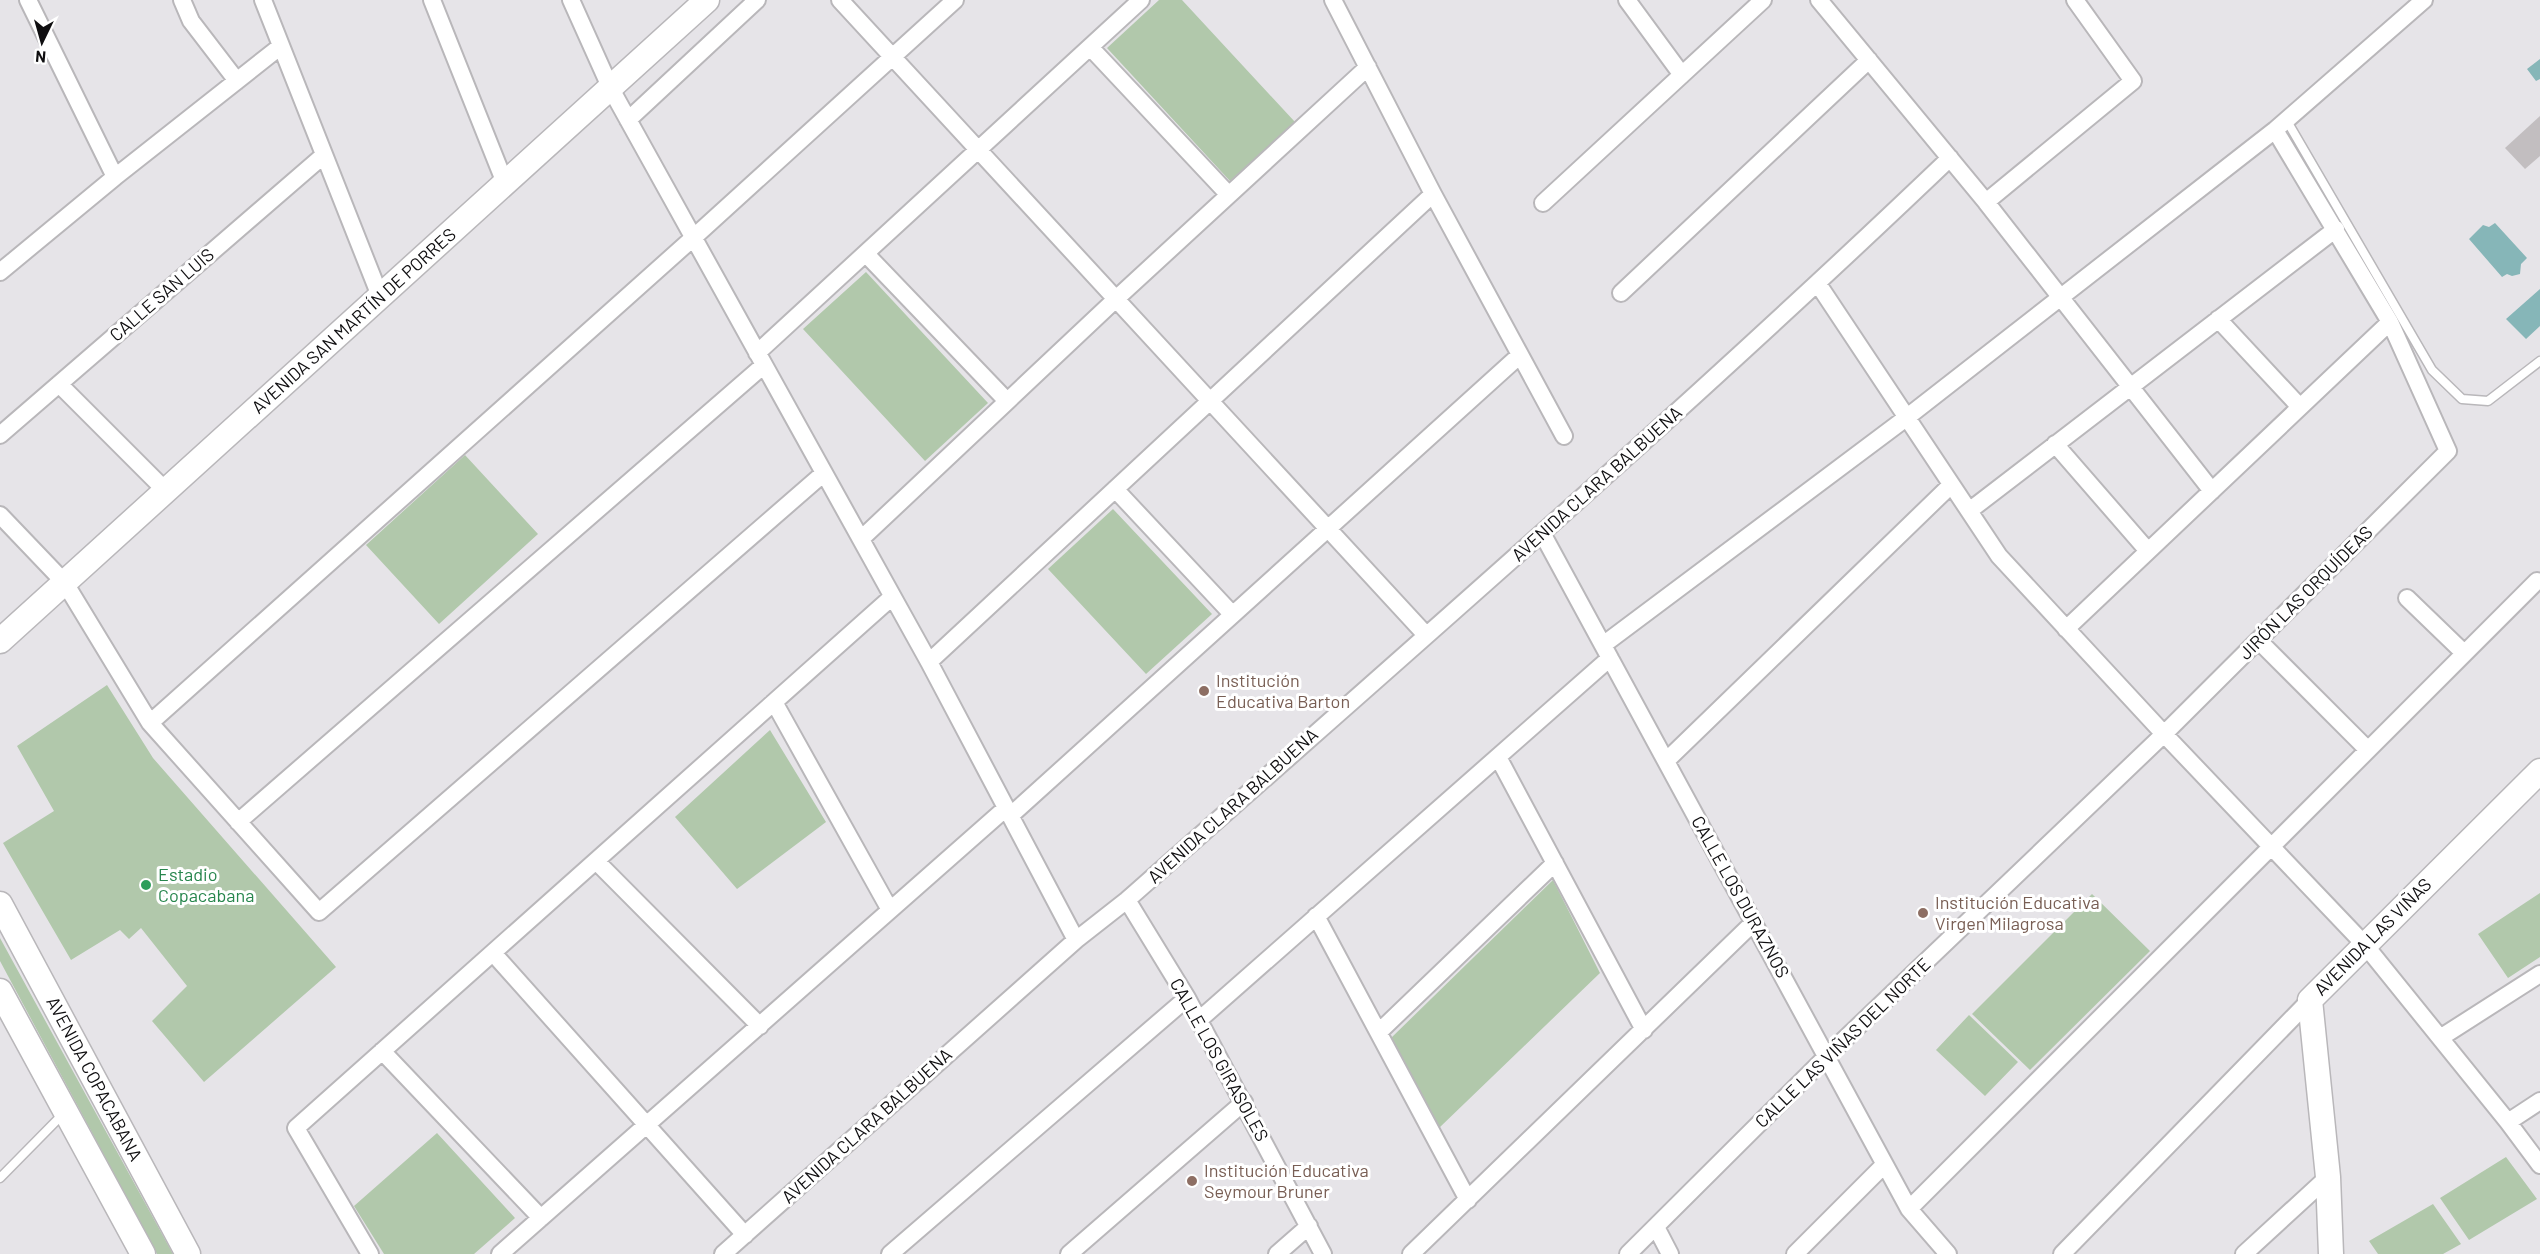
<svg xmlns="http://www.w3.org/2000/svg" width="2540" height="1254" font-family="Barlow,sans-serif">
<rect width="100%" height="100%" fill="#e6e4e8"/>
<path fill="#b1c8ab" d="M1159,0h23l113,122 -65,59 -123,-133z
M866,272l122,131 -63,58 -122,-132z
M465,455l73,79 -99,90 -73,-79z
M1113,509l99,105 -66,60 -98,-105z
M107,685l46,73 183,209 -132,115 -52,-61 35,-35 -46,-58 -12,11 -9,-9 -49,30 -68,-117 51,-32 -37,-65z
M770,730l56,92 -89,67 -62,-72z
M1553,880l47,93 -161,155 -48,-90z
M2540,893v64l-32,21 -30,-44z
M2092,894l58,57 -120,119 -58,-56z
M0,938l173,316h-16l-157,-293z
M1969,1015l49,47 -33,34 -49,-46z
M437,1133l78,85 -41,36h-90l-30,-48z
M2506,1157l31,42 -68,41 -29,-42z
M2433,1204l28,40 -18,10h-65l-9,-13z"/>
<path fill="#86b6b8" d="M2540,59v20l-4,2 -9,-12z
M2495,223l32,35 -6,6 -1,10 -8,2 -5,-2 -5,3 -33,-38 14,-14 6,2z
M2540,289v37l-14,13 -20,-20z"/>
<path fill="#c2bec0" d="M2540,116v40l-15,13 -20,-21z"/>
<g fill="none" stroke-linecap="round" stroke-linejoin="round">
<defs>
<path id="lane" d="M2287,121l145,249 30,29 26,2 52,-40
M0,1178l63,-64"/>
<path id="street" d="M28,0l87,177
M182,0l9,21 46,60
M263,0l117,296
M432,0l73,183
M571,0l40,89 318,573 147,278
M840,0l586,635
M1333,0l100,194 131,242
M1627,0l55,75
M1819,0l167,202 226,289
M1090,47l139,148
M628,120l129,-120
M1986,202l147,-121 -58,-81
M1543,203l220,-203
M866,254l141,147
M0,272l115,-95 166,-131
M1818,284l181,272 165,178 201,211 143,177 32,43
M1621,293l248,-233
M2218,319l82,88
M757,353l384,-353
M59,384l107,107
M0,435l324,-280
M2055,444l93,107
M1115,489l117,125
M1969,511l367,-282
M0,515l65,68 85,140 169,189 505,-439
M1542,533l367,676 39,45
M861,539l256,-241 251,-231
M2407,598l57,55
M2066,629l324,-307
M2258,640l110,110
M1603,645l303,-227 369,-288 149,-130
M929,662l504,-468
M774,702l116,208
M150,723l543,-485 262,-238
M1498,757l146,273
M1666,761l285,-276
M1010,816l510,-461
M238,822l526,-457
M596,861l164,165
M1127,900l60,98 136,256
M1316,916l152,284
M493,953l252,282
M1199,1020l411,-362
M1380,1031l175,-168
M2440,1038l100,-64
M382,1051l159,167
M2508,1122l32,-21
M1909,1209l628,-628
M1656,1227l14,27
M370,1254l-74,-126 596,-531
M500,1254l506,-446
M723,1254l353,-314 51,-40c277,-245 556,-487 823,-742
M890,1254l297,-256
M1069,1254l175,-152
M1277,1254l32,-28
M1411,1254l343,-332
M1628,1254l199,-198 337,-322 284,-283 -58,-129 -115,-192
M1795,1254l89,-89
M2062,1254l248,-254
M2244,1254l84,-77"/>
<path id="secondary" d="M0,641l707,-641
M0,904l188,350
M0,991l143,263
M2331,1254l-3,-77 -18,-177 230,-229"/>
</defs>
<use href="#lane" stroke="#b9b7ba" stroke-width="11"/>
<use href="#street" stroke="#b9b7ba" stroke-width="20"/>
<use href="#secondary" stroke="#b9b7ba" stroke-width="27"/>
<use href="#lane" stroke="#fff" stroke-width="8"/>
<use href="#street" stroke="#fff" stroke-width="16"/>
<use href="#secondary" stroke="#fff" stroke-width="24"/>
</g>
<g fill="#8d6e63" stroke="#fff" stroke-width="2">
<circle cx="1204" cy="691" r="6"/>
<circle cx="1923" cy="913" r="6"/>
<circle cx="1192" cy="1181" r="6"/>
</g>
<circle fill="#2e9e5b" stroke="#fff" stroke-width="2" cx="146" cy="885" r="6"/>
<g text-anchor="middle" stroke-width="6" stroke-linejoin="round" paint-order="stroke">
<g font-size="18" fill="#0f0e10" stroke="#fff">
<text transform="translate(162 295) rotate(-41)" y="6">CALLE SAN LUIS</text>
<text transform="translate(354 321) rotate(-42)" y="6">AVENIDA SAN MARTÍN DE PORRES</text>
<text transform="translate(1597 484) rotate(-42)" y="6">AVENIDA CLARA BALBUENA</text>
<text transform="translate(2306 593) rotate(-45)" y="6">JIRÓN LAS ORQUÍDEAS</text>
<text transform="translate(1233 806) rotate(-42)" y="6">AVENIDA CLARA BALBUENA</text>
<text transform="translate(1740 897) rotate(61)" y="6">CALLE LOS DURAZNOS</text>
<text transform="translate(2373 937) rotate(-45)" y="6">AVENIDA LAS VIÑAS</text>
<text transform="translate(1843 1043) rotate(-44)" y="6">CALLE LAS VIÑAS DEL NORTE</text>
<text transform="translate(1219 1060) rotate(61)" y="6">CALLE LOS GIRASOLES</text>
<text transform="translate(94 1079) rotate(62)" y="6">AVENIDA COPACABANA</text>
<text transform="translate(867 1126) rotate(-42)" y="6">AVENIDA CLARA BALBUENA</text>
</g>
<g font-size="18" fill="#785e54" stroke="#fff" text-anchor="start">
<text x="1216" y="687">Institución<tspan x="1216" dy="21">Educativa Barton</tspan></text>
<text x="1935" y="909">Institución Educativa<tspan x="1935" dy="21">Virgen Milagrosa</tspan></text>
<text x="1204" y="1177">Institución Educativa<tspan x="1204" dy="21">Seymour Bruner</tspan></text>
</g>
<g font-size="18" fill="#27864d" stroke="#fff" text-anchor="start">
<text x="158" y="881">Estadio<tspan x="158" dy="21">Copacabana</tspan></text>
</g>
</g>
<g transform="translate(42 42) rotate(185)" stroke="#ffffff" stroke-width="4.5" paint-order="stroke">
<path d="M0-4.5L10 22L0 15L-10 22Z" fill="#0f0e10"/>
<text y="-9" font-size="16" font-weight="bold" text-anchor="middle" fill="#0f0e10">N</text>
</g>
</svg>
